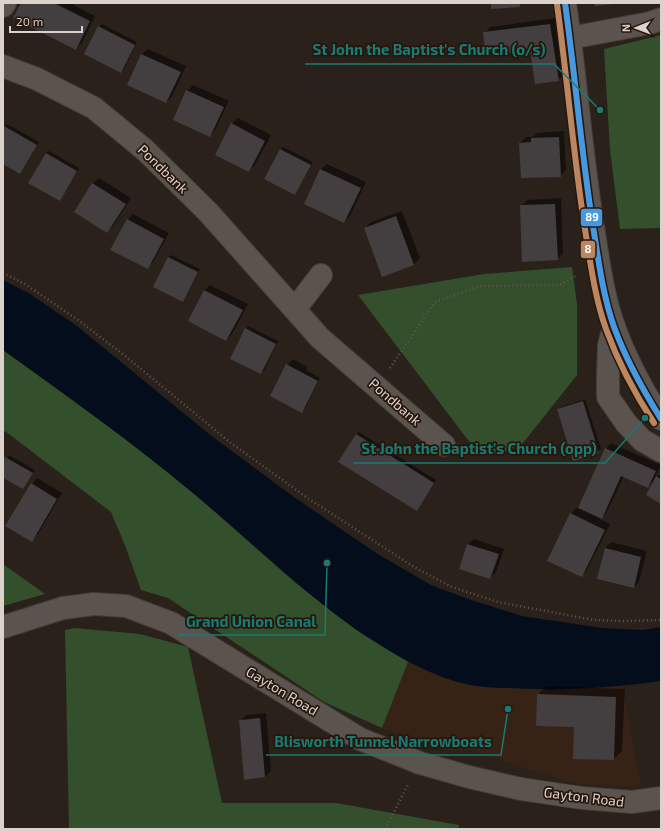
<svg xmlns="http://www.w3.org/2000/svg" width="664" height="832" font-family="'Exo 2',sans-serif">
<rect width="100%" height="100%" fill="#2a211b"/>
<path fill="#372316" d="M408,662l36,15 18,6 25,4 50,3 86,-3 18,100 -66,-3 -106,-34 -18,1 -69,-23z"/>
<path fill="#344f2b" d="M661,35v193l-41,1 -10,-79 -6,-101z
M572,267l5,37v71l-54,68 -25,12 -27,-11 -113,-149 126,-21z
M3,350l139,101 55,45 100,88 58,45 53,33 -26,66 -58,-26 -156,-104 -27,-8 -15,-42 -15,-36 -106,-81 -2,3z
M3,564l42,30 -42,12z
M74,628l66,6 48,13 34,156h114l123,22v4h-390l-4,-199z"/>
<path fill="#040d1b" d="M3,280l27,14 47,32 132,108 82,61 85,58 55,32 37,14 54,17 80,12 41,2 18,-3v54c-50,7 -100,10 -150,7 -17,0 -34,-1 -50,-5 -29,-8 -55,-22 -81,-38 -68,-42 -124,-100 -186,-151 -61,-51 -126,-98 -191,-144z"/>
<path fill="#0007" d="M22,3h48l25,13 -13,27 -6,6z
M556,18l8,56 -6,6 -27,-31 -23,-1 -24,-15 6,-6z
M102,24l35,18 -13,27 -3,3 -22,-45z
M148,49l38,17 -14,30 -6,6 -38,-18 14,-30z
M193,85l36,16 -14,29 -5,6 -23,-45z
M238,118l33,17 -16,30 -6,6 -17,-47z
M7,124l32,18 -19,31 -17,-10v-34z
M564,131l2,39 -6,6 -40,-33 6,-6h7l4,-4z
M283,147l30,15 -16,29 -2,3 -15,-45z
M49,151l30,17 -19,32 -14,-47z
M327,164l39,18 -16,34 -6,6 -39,-19 16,-34z
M99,178l32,20 -18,28 -6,5 -32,-20 18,-28z
M561,198l2,55 -6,6 -36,-53 6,-6z
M402,211l18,47 -6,6 -31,11 -17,-47 5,-6z
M133,214l36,19 -16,29 -6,6 -20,-48z
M171,255l29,14 -15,29 -2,3 -29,-14 15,-30z
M210,285l38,19 -16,30 -6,6 -22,-50z
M248,326l30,15 -14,30 -3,2 -15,-44z
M293,359l15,8 -2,3 14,8 -15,31 -3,3 -15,-47z
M585,399l16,50 -3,3 -40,-42 3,-3z
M359,432l77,48 -17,27 -63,-73z
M611,443l50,22 -7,15 7,-7v29l-6,-23 -7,8 -24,-11 -17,36 -7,7 10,5 -23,46 -6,6 -10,-62 5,-6 2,1 28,-60z
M9,455l26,15 -12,18 -20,-11v-13z
M37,478l25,15 -24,41 -6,6v-56z
M474,539l30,10 -8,23 -6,6 -30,-10 8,-24z
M611,542l36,9 -8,31 -5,5 -29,-39z
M547,686l78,3 -3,62 -8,8 -39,-32 -37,-33z
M266,713l5,58 -6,6 -25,-56 6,-6z"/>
<path fill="#433e3f" d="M21,3h33l36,18 -14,29 -63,-32z
M491,3h29v4l-29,2z
M595,3h18v1l-18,2z
M550,24l9,57 -24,3 -5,-34 -23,3v-4l-22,3 -2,-20z
M98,26l37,19 -14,28 -37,-19z
M141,54l40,18 -15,31 -39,-18z
M186,90l38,17 -14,30 -37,-17z
M231,123l34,18 -16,31 -34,-17z
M4,126l33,19 -17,29 -17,-10z
M559,137l2,40 -40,1 -2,-35 12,-1v-4z
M280,149l31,16 -16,30 -31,-16z
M46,153l31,18 -17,30 -32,-18z
M320,169l41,19 -17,35 -40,-19z
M92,183l34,21 -19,29 -33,-21z
M555,204l3,56 -36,2 -2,-57z
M396,216l18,49 -32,12 -18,-49z
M127,219l37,20 -16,30 -38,-19z
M168,257l30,15 -15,30 -30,-15z
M204,290l39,20 -17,31 -38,-20z
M245,328l31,16 -15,30 -31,-15z
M286,364l32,17 -16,32 -32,-17z
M583,401l16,52 -26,8 -16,-52z
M356,434l78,49 -17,28 -79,-49z
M605,448l51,23 -8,17 -27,-12 -19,43 -24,-11z
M5,457l28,16 -10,16 -20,-11v-16z
M656,476l5,3v25l-15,-9z
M31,483l26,16 -25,43 -27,-16z
M570,513l35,17 -23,47 -35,-16z
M467,544l32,10 -9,25 -31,-10z
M605,548l36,9 -7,31 -37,-9z
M537,694l79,3 -2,63 -41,-1 1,-32 -38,-1z
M260,718l5,59 -21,3 -5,-60z"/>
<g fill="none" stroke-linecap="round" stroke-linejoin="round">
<defs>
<path id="street" d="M3,6l2,-3
M570,38l80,-15 11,-4
M3,66l34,13 57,29 51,42 63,62 112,126 124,107
M295,309l26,-34
M614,326l-5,19 -1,28v24l18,26 16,17 19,11
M3,627l60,-19 31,-4 32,2 45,17 189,116 60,24 49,14 52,12 61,9 50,4 29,-4"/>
<path id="secondary" d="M565,3c11,74 16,149 28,223 5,33 10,70 21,101 12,32 28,63 47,92"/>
</defs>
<use href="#street" stroke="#433b36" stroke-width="24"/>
<use href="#secondary" stroke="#433b36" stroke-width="24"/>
<path stroke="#5f5753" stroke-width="2.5" stroke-dasharray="1 3" stroke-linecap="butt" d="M3,273l22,11 53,36 46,35 107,88 78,56 105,68 38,20 46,15 96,18 31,1 36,-1
M390,368l45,-66 45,-16 79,-1 18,-10
M385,829l24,-46"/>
<use href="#street" stroke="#5a534e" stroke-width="22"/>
<use href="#secondary" stroke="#5a534e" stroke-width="22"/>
<defs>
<path id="bus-1" d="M565,3c10,72 16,145 27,217 6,36 10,73 22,107 12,33 29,63 47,92"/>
<path id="bus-2" d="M557,4c10,73 16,146 27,219 6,36 10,72 22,106 12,33 29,65 48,94"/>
</defs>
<use href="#bus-1" stroke="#26160c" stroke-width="9"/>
<use href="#bus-2" stroke="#26160c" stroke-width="9"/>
<use href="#bus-1" stroke="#4699e1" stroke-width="6"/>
<use href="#bus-2" stroke="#bb8660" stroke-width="6"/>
</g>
<g text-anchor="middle" stroke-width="3.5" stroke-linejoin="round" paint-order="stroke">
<g font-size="14" fill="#ddd2cb" stroke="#26160c">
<text transform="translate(163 169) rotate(44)" y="5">Pondbank</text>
<text transform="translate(395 402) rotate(41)" y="5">Pondbank</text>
<text transform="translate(282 691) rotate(31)" y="5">Gayton Road</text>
<text transform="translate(584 797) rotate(7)" y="5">Gayton Road</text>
</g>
</g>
<path fill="none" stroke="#197b73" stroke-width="1.5" d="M600 110L554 64H305M645 418L605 463H353M327 563L325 635H178M508 709L501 755H266"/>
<g fill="#197b73" stroke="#26160c" stroke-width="1.5">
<circle cx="600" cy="110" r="4"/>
<circle cx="645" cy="418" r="4"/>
<circle cx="327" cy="563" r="4"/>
<circle cx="508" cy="709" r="4"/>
</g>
<g font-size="15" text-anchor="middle" font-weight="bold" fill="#197b73" stroke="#26160c" stroke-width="3.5" stroke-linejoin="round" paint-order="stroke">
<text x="429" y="55">St John the Baptist's Church (o/s)</text>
<text x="479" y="454">St John the Baptist's Church (opp)</text>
<text x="251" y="627">Grand Union Canal</text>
<text x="383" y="747">Blisworth Tunnel Narrowboats</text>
</g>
<g stroke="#26160c" stroke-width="1.5">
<rect x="580" y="208" width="23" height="19" rx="4" fill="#4699e1"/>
<rect x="580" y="240" width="16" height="19" rx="4" fill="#bb8660"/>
</g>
<g font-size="11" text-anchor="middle" font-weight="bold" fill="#fff">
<text x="592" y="221">89</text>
<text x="588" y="253">8</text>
</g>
<rect width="664" height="832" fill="none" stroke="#ddd2cb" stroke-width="8"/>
<g transform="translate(636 28) rotate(269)" stroke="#26160c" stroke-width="3" paint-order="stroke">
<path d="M0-3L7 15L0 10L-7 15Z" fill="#ddd2cb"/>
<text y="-6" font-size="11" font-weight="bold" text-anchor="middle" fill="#ddd2cb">N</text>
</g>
<path d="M10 26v6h72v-6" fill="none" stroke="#ddd2cb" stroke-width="2"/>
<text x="16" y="26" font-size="12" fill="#ddd2cb" stroke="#26160c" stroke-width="3" paint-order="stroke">20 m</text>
</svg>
